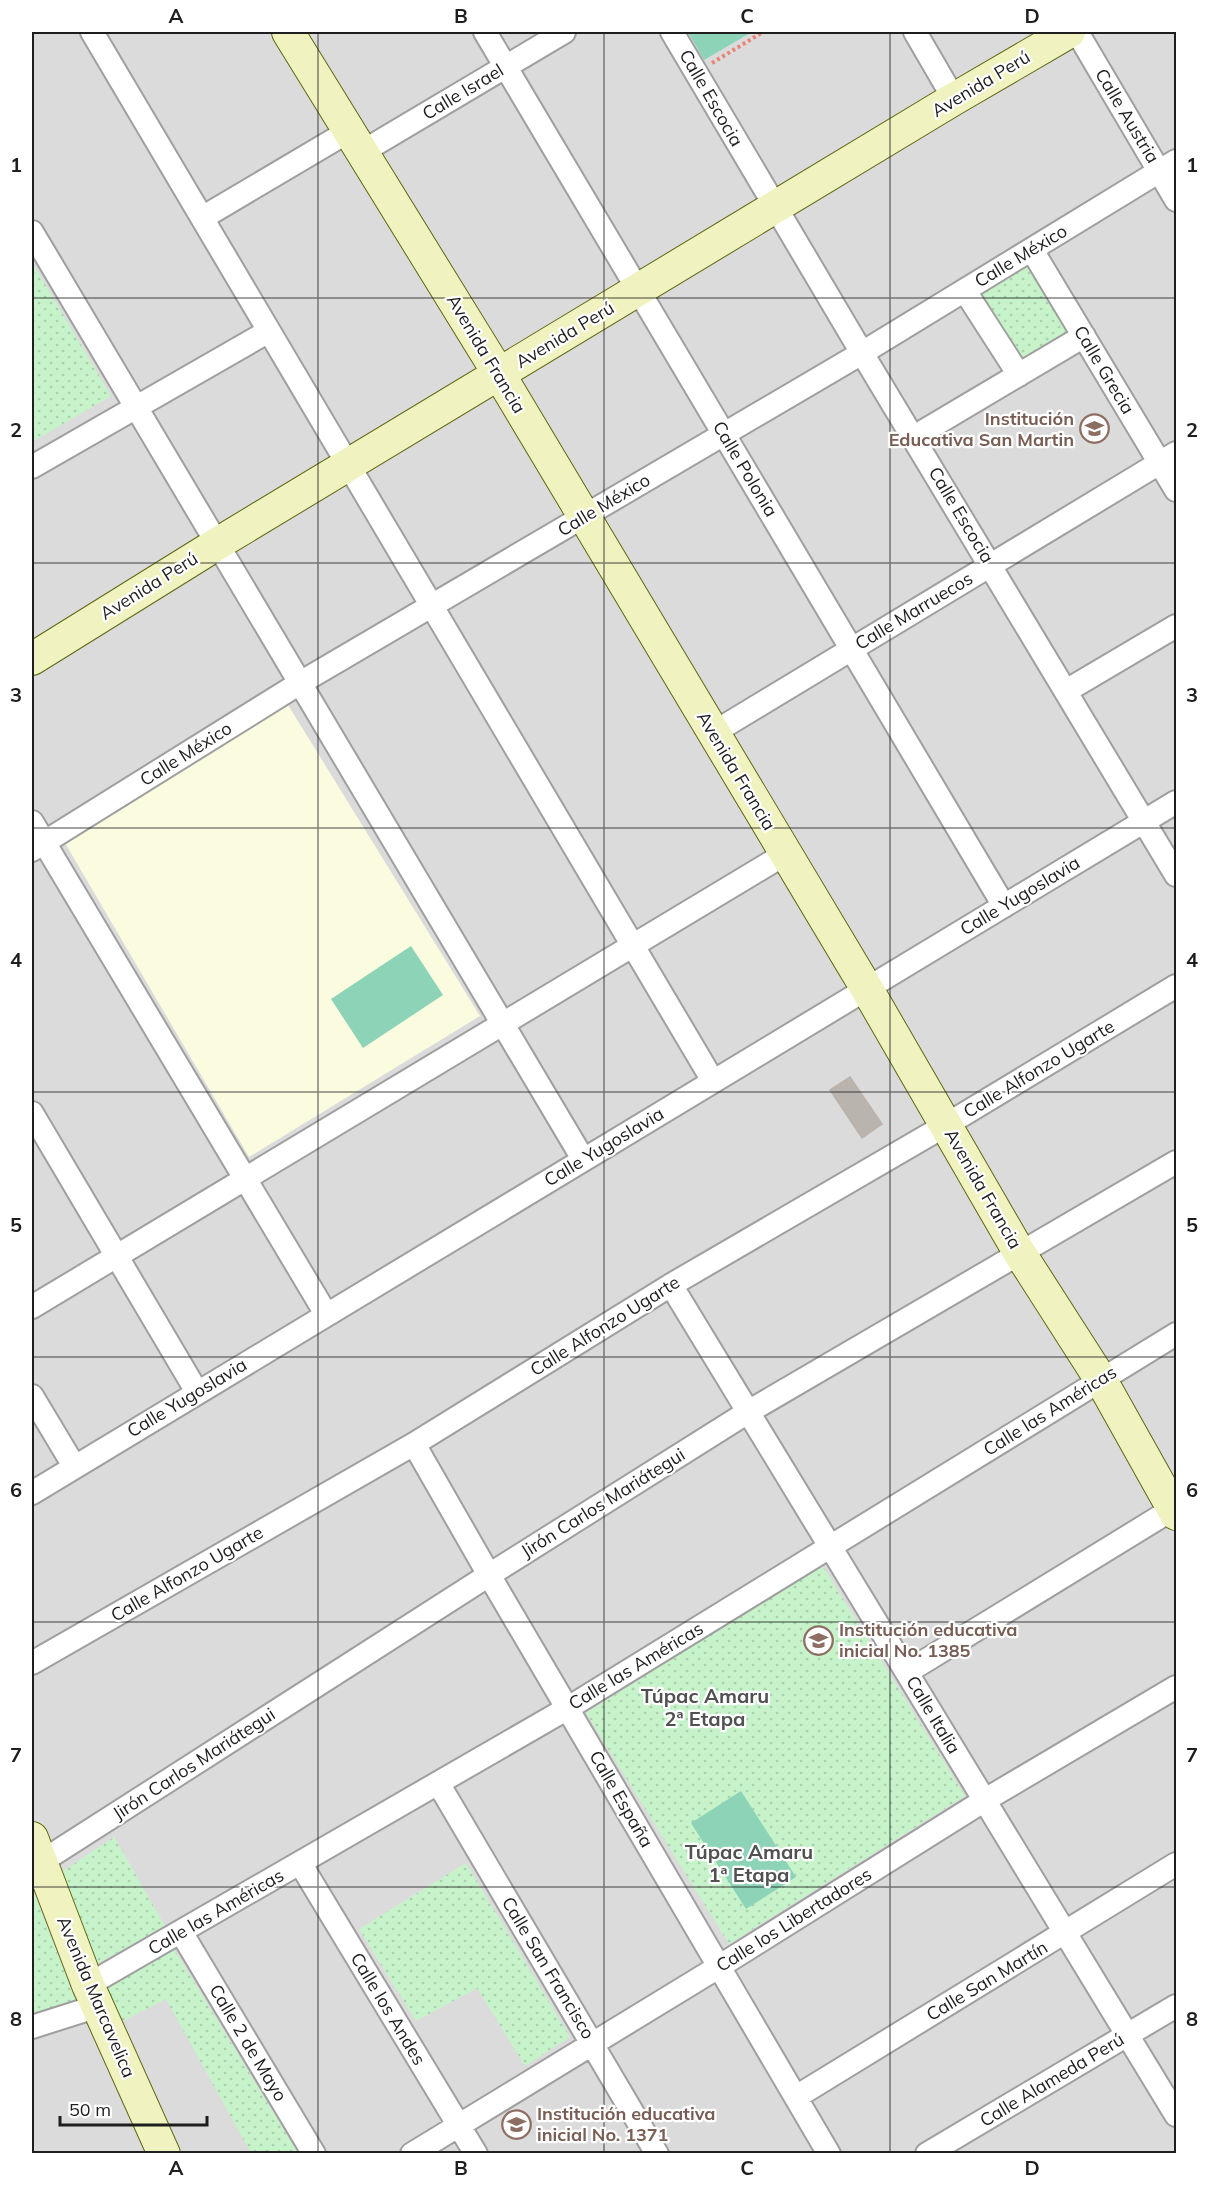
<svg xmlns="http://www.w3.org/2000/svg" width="1208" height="2185" font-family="Mulish,sans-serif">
<defs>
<pattern id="park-dots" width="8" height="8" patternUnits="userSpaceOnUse" patternTransform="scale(1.5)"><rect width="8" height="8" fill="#c7f3ca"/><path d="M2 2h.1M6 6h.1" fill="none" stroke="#aad0ad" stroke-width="1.8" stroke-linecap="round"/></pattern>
</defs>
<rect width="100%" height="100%" fill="#edeae5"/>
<path fill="#dcdbdb" d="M32,32h1144v2121h-1144z"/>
<path fill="#fbfbe0" d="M288,705l192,311 -231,141 -184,-314z"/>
<path fill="url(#park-dots)" d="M1028,260l44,70 -56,33 -43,-69z
M32,262l79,134 -79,46z
M822,1565l143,231 -236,148 -143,-231z
M114,1837l51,89 -70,39 -35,-92z
M466,1863l104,174 -45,29 -48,-78 -61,33 -57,-92z
M32,1887l44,115 -44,12z
M174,1949l124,204h-47l-85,-154 -43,22 -19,-32z"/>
<path fill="#8cd3b7" d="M688,32h64l-48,28z
M411,946l32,49 -80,53 -32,-49z
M741,1791l55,86 -50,32 -55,-86z"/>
<path fill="#bab4ae" stroke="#bdb2a9" stroke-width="1.5" d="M850,1077l32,47 -20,14 -32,-48z"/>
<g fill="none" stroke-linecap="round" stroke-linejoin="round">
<defs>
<path id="street" d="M92,32l621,1049
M485,32l519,874
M672,32l190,321 314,522
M915,32l39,67
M1077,32l99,168
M362,152l202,-120
M202,218l147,-87
M32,232l551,927
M1032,250l144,240
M965,291l54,84
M914,437l170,-101
M32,467l237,-136
M1066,691l110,-65
M713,733l463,-280
M32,822l294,492
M32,850l268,-167 562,-330 314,-192
M32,1113l165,279
M671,1285l505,830
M32,1307l753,-453
M32,1396l42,70
M414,1444l75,131 340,579
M32,1493l1144,-691
M32,1663l382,-219 257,-159 275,-160 230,-139
M907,1672l269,-165
M438,1783l219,371
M41,1862l448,-287 259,-163 428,-250
M300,1863l176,291
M181,1932l133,222
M88,1985l480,-277 608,-374
M32,2027l66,-21
M796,2097l380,-233
M412,2154l308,-188 265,-166 191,-113
M927,2154l249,-148"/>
<path id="secondary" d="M288,32l211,342 368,615 152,263 82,128 75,134
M32,659l185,-115 737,-445 115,-67
M32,1838l56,147 76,169"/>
</defs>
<use href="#street" stroke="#9f9f9f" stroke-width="26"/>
<use href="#secondary" stroke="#5f6812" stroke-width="34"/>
<path stroke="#e9847a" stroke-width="4" stroke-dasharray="3 3" stroke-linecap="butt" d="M712,63l51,-31"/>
<use href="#street" stroke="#fff" stroke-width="22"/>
<use href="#secondary" stroke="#f0f2bf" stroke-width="32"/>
</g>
<path fill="none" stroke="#1e1e1e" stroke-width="1.5" stroke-opacity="0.55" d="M318,32v2122M604,32v2122M890,32v2122M32,298h1144M32,563h1144M32,828h1144M32,1092h1144M32,1357h1144M32,1622h1144M32,1887h1144"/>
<defs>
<symbol id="school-ring" viewBox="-11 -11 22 22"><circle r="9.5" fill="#fff" stroke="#8d6e63" stroke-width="1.5"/><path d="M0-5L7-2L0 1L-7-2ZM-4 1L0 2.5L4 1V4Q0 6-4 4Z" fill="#8d6e63"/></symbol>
</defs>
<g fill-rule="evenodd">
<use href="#school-ring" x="1078" y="412" width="33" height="33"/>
<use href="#school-ring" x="802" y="1624" width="33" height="33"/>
<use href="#school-ring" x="500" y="2108" width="33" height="33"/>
</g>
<g text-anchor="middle" stroke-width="4.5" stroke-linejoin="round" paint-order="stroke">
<g font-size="18" fill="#1e1e1e" stroke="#fff">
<text transform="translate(981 84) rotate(-31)" y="6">Avenida Perú</text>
<text transform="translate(463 92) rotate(-31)" y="6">Calle Israel</text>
<text transform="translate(711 98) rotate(60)" y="6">Calle Escocia</text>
<text transform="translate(1127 116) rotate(59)" y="6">Calle Austria</text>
<text transform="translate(1021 256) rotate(-31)" y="6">Calle México</text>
<text transform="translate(565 335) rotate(-31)" y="6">Avenida Perú</text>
<text transform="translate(486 354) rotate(59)" y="6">Avenida Francia</text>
<text transform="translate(1104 370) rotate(59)" y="6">Calle Grecia</text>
<text transform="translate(745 469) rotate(59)" y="6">Calle Polonia</text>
<text transform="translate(604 505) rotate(-31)" y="6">Calle México</text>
<text transform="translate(961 515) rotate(59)" y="6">Calle Escocia</text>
<text transform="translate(149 586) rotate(-32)" y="6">Avenida Perú</text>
<text transform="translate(914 611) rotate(-31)" y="6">Calle Marruecos</text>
<text transform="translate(186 754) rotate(-32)" y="6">Calle México</text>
<text transform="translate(736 771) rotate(59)" y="6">Avenida Francia</text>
<text transform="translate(1020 896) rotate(-31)" y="6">Calle Yugoslavia</text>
<text transform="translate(1039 1069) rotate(-31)" y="6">Calle Alfonzo Ugarte</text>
<text transform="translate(604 1147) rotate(-31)" y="6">Calle Yugoslavia</text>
<text transform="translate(983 1189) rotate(60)" y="6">Avenida Francia</text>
<text transform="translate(605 1326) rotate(-32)" y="6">Calle Alfonzo Ugarte</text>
<text transform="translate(187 1398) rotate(-31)" y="6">Calle Yugoslavia</text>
<text transform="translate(1050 1411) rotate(-32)" y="6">Calle las Américas</text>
<text transform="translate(603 1503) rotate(-32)" y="6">Jirón Carlos Mariátegui</text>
<text transform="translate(187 1574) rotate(-30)" y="6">Calle Alfonzo Ugarte</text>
<text transform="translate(636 1666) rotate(-31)" y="6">Calle las Américas</text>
<text transform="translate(933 1715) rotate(59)" y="6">Calle Italia</text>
<text transform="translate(194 1764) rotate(-33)" y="6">Jirón Carlos Mariátegui</text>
<text transform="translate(621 1799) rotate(60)" y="6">Calle España</text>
<text transform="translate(216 1912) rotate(-30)" y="6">Calle las Américas</text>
<text transform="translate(794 1920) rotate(-32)" y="6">Calle los Libertadores</text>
<text transform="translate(548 1968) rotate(59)" y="6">Calle San Francisco</text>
<text transform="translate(987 1981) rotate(-31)" y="6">Calle San Martín</text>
<text transform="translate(96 1997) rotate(67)" y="6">Avenida Marcavelica</text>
<text transform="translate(388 2009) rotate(59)" y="6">Calle los Andes</text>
<text transform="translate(248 2043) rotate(59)" y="6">Calle 2 de Mayo</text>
<text transform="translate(1052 2080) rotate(-31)" y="6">Calle Alameda Perú</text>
</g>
<g font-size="18" font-weight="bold" fill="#785e54" stroke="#fff" text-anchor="start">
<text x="1074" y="425" text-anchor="end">Institución<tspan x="1074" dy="21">Educativa San Martin</tspan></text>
<text x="839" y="1636">Institución educativa<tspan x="839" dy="21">inicial No. 1385</tspan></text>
<text x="537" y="2120">Institución educativa<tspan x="537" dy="21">inicial No. 1371</tspan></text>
</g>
<g font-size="20" font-weight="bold" fill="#515151" stroke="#fff">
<text x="705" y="1703">Túpac Amaru<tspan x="705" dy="23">2ª Etapa</tspan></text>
<text x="749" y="1859">Túpac Amaru<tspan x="749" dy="23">1ª Etapa</tspan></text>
</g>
</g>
<rect width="1208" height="2185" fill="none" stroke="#ffffff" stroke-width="66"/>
<path d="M60 2116v9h147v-9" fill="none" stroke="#1e1e1e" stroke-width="3"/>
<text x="69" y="2116" font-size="18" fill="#1e1e1e" stroke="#ffffff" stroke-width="4.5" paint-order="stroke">50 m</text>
<rect x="33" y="33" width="1142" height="2119" fill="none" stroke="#1e1e1e" stroke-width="2"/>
<g font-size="20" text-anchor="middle" font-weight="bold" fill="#1e1e1e">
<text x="176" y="23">A</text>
<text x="461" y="23">B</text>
<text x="747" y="23">C</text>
<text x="1032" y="23">D</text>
<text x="16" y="172">1</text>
<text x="1192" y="172">1</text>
<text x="16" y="437">2</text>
<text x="1192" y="437">2</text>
<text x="16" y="702">3</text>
<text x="1192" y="702">3</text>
<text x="16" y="967">4</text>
<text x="1192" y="967">4</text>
<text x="16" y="1232">5</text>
<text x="1192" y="1232">5</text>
<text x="16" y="1497">6</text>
<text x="1192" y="1497">6</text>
<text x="16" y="1762">7</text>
<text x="1192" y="1762">7</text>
<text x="16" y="2026">8</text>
<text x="1192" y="2026">8</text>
<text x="176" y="2175">A</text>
<text x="461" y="2175">B</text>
<text x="747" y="2175">C</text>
<text x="1032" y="2175">D</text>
</g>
</svg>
